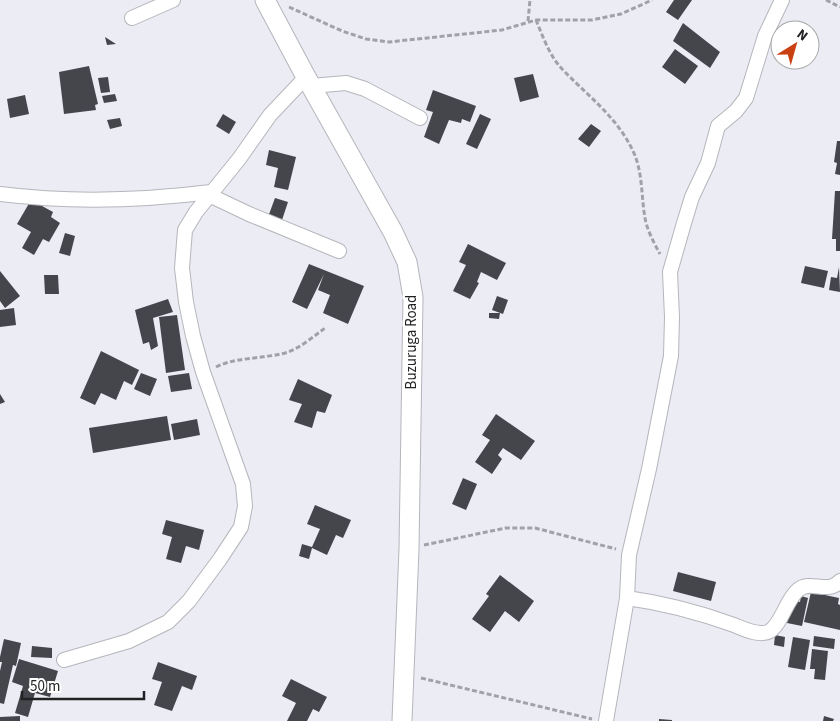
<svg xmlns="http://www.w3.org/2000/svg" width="840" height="721" font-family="'Source Sans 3',sans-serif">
<rect width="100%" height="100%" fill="#ecedf4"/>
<path fill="#45454c" d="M674,0h18l-14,20 -12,-8z
M683,23l37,29 -10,16 -37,-27z
M105,37l11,7 -9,1z
M675,49l23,17 -13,18 -23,-17z
M89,66l9,38 -3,1 1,5 -32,4 -5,-42z
M533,74l6,23 -19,5 -6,-24z
M108,77l2,15 -9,1 -3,-15z
M433,90l43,16 -6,16 -8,-3 -1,4 -12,-3 -10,24 -15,-7 9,-25 -7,-2z
M115,94l2,7 -13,2 -2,-7z
M25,95l4,19 -19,4 -3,-19z
M223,114l13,8 -7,12 -13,-8z
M480,114l11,5 -14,30 -11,-5z
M120,118l2,8 -12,3 -3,-9z
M591,124l10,7 -12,16 -11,-8z
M837,141h3v34l-5,-1 2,-11 -3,-1z
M269,150l27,7 -8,33 -14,-3 4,-19 -12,-3z
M835,191h5v60h-4v-12h-4z
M275,198l13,4 -6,18 -14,-3z
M31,200l22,12 -2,5 9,6 -11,19 -6,-3 -9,16 -12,-7 9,-16 -14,-8z
M65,233l10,3 -5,20 -11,-3z
M468,244l38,19 -9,17 -16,-8 -4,10 2,1 -9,16 -17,-8 13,-26 -7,-3z
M309,264l55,22 -16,38 -25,-11 7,-18 -12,-5 6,-16 -17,35 -15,-7z
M805,266l23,5 -4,17 -23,-5z
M839,267l1,25 -11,-2 2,-13 6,1z
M0,271l20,25 -15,12 -5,-7z
M44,275h14l1,19h-14z
M497,296l11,4 -5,14 -11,-4z
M168,299l5,13 -20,6 5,28 -7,4 -2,-8 -6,2 -8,-34z
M14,308l2,17 -16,2v-17z
M489,313h11l-1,6 -10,-1z
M177,315l8,55 -19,3 -7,-56z
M101,351l38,19 -7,15 -8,-4 -8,19 -15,-7 -6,12 -15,-7z
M141,373l16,6 -7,17 -16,-7z
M189,373l3,16 -21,3 -3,-16z
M298,379l34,16 -7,18 -8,-2 -5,17 -18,-6 8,-18 -13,-4z
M0,394l5,8 -5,2z
M496,414l39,27 -14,19 -18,-12 -5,7 4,4 -10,15 -17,-12 15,-22 -8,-5z
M167,416l4,24 -78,13 -4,-25z
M197,419l3,16 -26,5 -3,-16z
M463,478l14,6 -11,26 -14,-6z
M315,505l36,15 -8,18 -7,-3 -9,20 -15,-7 -3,11 -10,-3 3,-12 10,3 8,-18 -13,-5z
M166,520l38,10 -5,20 -13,-4 -5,17 -15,-4 6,-22 -10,-3z
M678,572l38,10 -5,19 -38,-10z
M500,575l34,26 -15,21 -14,-11 -15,21 -18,-13 17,-23 -3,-2z
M811,592l28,6 -1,6 2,1v25l-36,-8z
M801,596l7,2 -6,28 -15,-3 5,-23 8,2z
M775,635l10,2 -1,10 -10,-2z
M814,636l21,3 -1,10 -21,-3z
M793,637l17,3 -5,30 -17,-3z
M4,639l17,4 -5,23 -3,-1 -9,39 -4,-1v-32l2,-9h-2v-5z
M32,646l20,2v10l-21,-1z
M812,649l16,2 -3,29 -11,-1 1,-10h-5z
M19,659l39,12 -8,26 -15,-4 -7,24 -13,-4 8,-27 -11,-4z
M158,662l39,14 -5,14 -10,-4 -10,25 -18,-6 8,-23 -10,-3z
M291,679l36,18 -8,15 -6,-3 -6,12h-20l9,-18 -14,-7z
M20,716v5h-20v-4z
M824,716l10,3 -1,2h-10z
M659,719l13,1v1h-13z"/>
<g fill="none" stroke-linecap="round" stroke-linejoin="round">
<defs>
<path id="street" d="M132,18l41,-18
M311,86l35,-3 19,6 55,29
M0,194c72,9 139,7 211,-2
M209,195l40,19 90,37
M627,598c37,5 71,14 107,27 10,4 26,12 36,6 12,-8 16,-31 28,-41 12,-11 30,5 42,-9
M64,660l65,-19 39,-19 21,-21 31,-42 21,-32 4,-21 -2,-22 -40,-112 -10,-36 -7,-34 -4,-34 3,-38 11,-18 43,-53 31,-44 36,-38
M606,721l21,-123 2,-43 20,-86 22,-113 1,-39 -2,-45 14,-49 8,-26 16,-34 10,-37 18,-15 10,-13 19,-62 17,-36"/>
<path id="secondary" d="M265,0l41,77 87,155 14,30 6,35 -4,252 -7,172"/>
</defs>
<use href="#street" stroke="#b5b5bc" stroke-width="16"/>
<use href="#secondary" stroke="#b5b5bc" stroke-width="21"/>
<path stroke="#a1a2a7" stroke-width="3" stroke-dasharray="5 2.5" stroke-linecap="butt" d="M826,0l14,7
M289,7l53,24 24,8 23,3 113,-12 34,-10h56l29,-6 31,-14
M536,20c7,17 14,37 27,50 25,26 54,47 70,81 10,21 8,45 12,67 2,12 9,25 15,36
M528,21l2,-21
M216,367c20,-10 46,-8 69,-14 14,-4 28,-16 40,-25
M424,545l82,-17h29l81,21
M421,678l171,41"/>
<use href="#street" stroke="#fff" stroke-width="14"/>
<use href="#secondary" stroke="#fff" stroke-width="19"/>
</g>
<g text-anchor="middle" stroke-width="5" stroke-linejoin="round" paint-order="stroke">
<g font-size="15" fill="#222225" stroke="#fff">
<text transform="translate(411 342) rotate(-90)" y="5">Buzuruga Road</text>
</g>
</g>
<g transform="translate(795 45) rotate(37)"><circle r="24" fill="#ffffff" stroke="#a7a7a8"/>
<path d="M0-4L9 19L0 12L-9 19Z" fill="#c94113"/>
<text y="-8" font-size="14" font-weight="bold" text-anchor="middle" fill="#222225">N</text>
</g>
<path d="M22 691v8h122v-8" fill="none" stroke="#222225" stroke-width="2.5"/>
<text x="30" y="691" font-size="15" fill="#222225" stroke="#ffffff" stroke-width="4" paint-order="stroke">50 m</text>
</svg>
